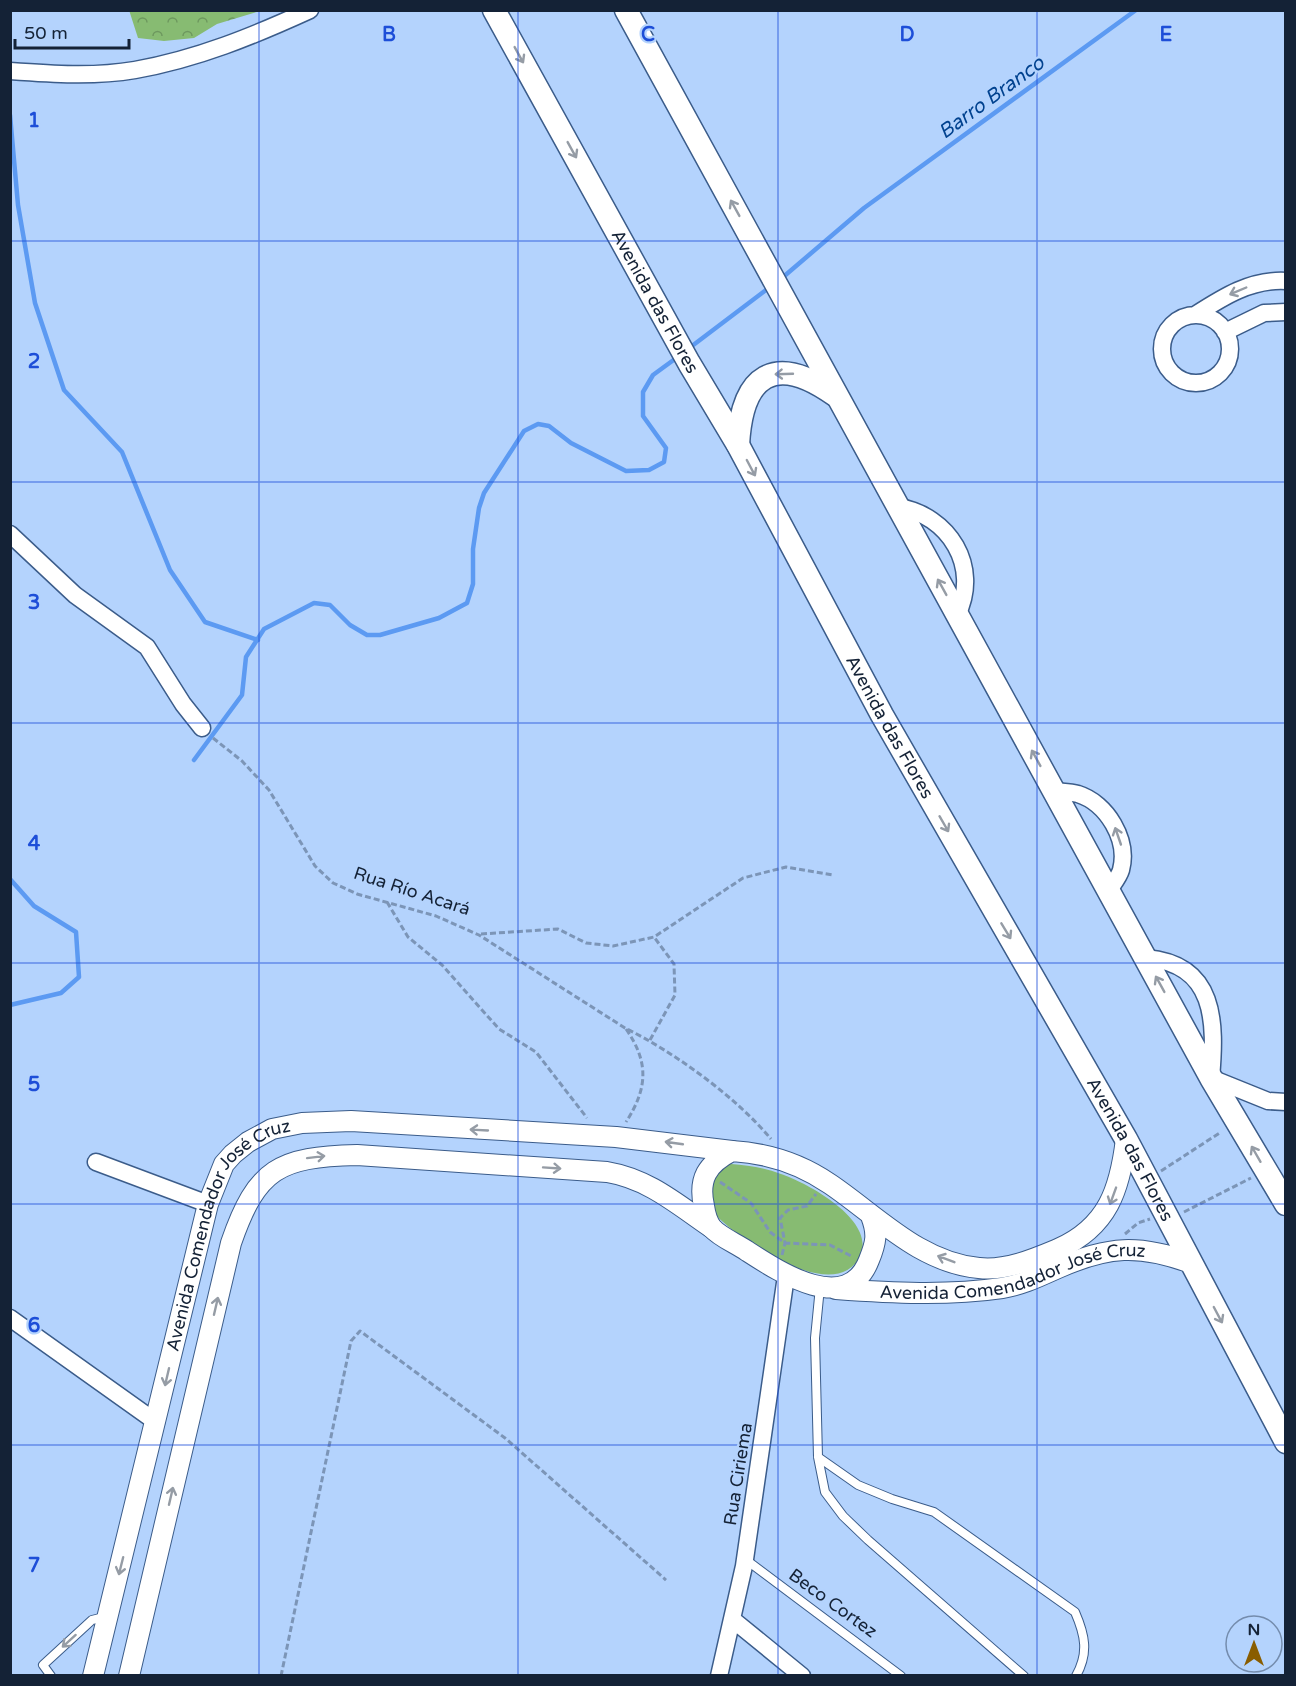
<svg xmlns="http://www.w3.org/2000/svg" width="1296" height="1686" font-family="'Varela Round',sans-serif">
<defs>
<pattern id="forest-crowns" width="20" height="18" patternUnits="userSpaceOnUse" patternTransform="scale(1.5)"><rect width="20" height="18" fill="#87bb72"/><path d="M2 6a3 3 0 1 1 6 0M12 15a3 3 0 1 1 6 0" fill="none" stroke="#6d985e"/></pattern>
</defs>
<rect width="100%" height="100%" fill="#b4d3fd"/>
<path fill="url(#forest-crowns)" d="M129,10h131v1l-43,13 -23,14 -30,3 -26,-3z"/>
<path fill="#87bb72" d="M731,1164c17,1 34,4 50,10 27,9 101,49 77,86 -29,44 -125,-24 -147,-50l-1,-33 15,-12z"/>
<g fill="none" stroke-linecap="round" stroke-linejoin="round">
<path stroke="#5c9af2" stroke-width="4.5" d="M10,115l8,90 17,98 29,87 58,62 48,118 35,52 53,18
M782,278l82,-70 272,-198
M688,349l82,-62
M194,760l48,-65 4,-38 18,-28 50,-26 16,2 20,20 17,10h13l59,-17 28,-15 6,-19v-35l6,-41 5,-15 40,-62 14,-7 11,2 22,17 55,28 23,-1 15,-8 2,-14 -23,-32v-24l10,-17 26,-19
M10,879l24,27 42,26 3,45 -18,16 -51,12"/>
<defs>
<path id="service" d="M820,1287l-5,51 3,119 7,35 18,24 25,24 156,136
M818,1457l40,28 34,14 42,13 141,100c10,23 14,41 1,64
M745,1559l156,117
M51,1676l-8,-11 49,-45 16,-4"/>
<path id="minor" d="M10,71c42,3 84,6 125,-1 62,-11 118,-34 175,-60
M1195,315c28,-18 56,-36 91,-34
M1162 349a34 34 0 1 1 68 0a34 34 0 1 1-68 0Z
M1225,332l39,-19 22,-1
M898,507c51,8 83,60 59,108
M10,534l65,61 72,52 36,57 19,24
M1054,791c8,1 16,1 24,3 29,9 51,46 43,76 -2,7 -8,14 -12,20
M1146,958c70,6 70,64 65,120l57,23 18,1
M96,1162l112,42
M10,1318l146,104
M732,1619l70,57
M719,1676l25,-110 42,-290"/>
<g id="tertiary">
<path d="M871,1216c7,18 5,27 -2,44 -22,57 -91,11 -122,-9 -10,-7 -27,-14 -35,-23 -4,-5 -7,-15 -8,-22 -6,-27 3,-42 28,-55 34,2 69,13 98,33 46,31 90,79 149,84 27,3 55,-9 79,-19 50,-22 62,-60 68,-110"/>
<path id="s1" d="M836,1289c56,4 111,7 166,-1 20,-3 38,-12 56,-20 50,-22 81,-24 133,-5"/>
<path id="s2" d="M93,1676l115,-472 16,-40 9,-10 15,-12 24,-13 30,-6 49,-2 265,16 116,14"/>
<path d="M129,1676l102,-433c26,-75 48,-86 126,-88l250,17c42,7 71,33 105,56"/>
</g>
<g id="secondary">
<path id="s3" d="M494,10l195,353 49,82 144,270 244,424 160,303"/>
<path d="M626,10l585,1068 75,126"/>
<path d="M738,445c4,-70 36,-93 97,-50"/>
</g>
</defs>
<use href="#service" stroke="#3b5c8a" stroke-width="10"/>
<use href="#minor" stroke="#3b5c8a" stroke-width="19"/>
<use href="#tertiary" stroke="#3b5c8a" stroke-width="22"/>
<use href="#secondary" stroke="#3b5c8a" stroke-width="25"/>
<path stroke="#7c95b7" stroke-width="3" stroke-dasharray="6 3" stroke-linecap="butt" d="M213,738l29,23 27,29 46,76 18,17 24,11 79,22 43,19 146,93c49,24 111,69 146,111
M387,902l21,35 34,28 57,64 37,23 51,66
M481,934l77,-5 28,14 27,3 41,-9 89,-59 43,-11 47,8
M626,1029c23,33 22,59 0,93
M650,1040l25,-45 -1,-31 -20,-27
M1161,1171l60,-39
M720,1182l31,21 19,29 15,11 45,2 23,12
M1184,1212l67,-34
M1125,1234l13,-11 12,-4
M782,1255l3,-12 -5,-25 8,-8 19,-4 9,-12
M281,1676l70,-335 9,-10 145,107 161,142"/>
<use href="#service" stroke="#fff" stroke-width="8"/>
<use href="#minor" stroke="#fff" stroke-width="16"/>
<use href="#tertiary" stroke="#fff" stroke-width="20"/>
<use href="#secondary" stroke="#fff" stroke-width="22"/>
</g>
<defs><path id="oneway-shaft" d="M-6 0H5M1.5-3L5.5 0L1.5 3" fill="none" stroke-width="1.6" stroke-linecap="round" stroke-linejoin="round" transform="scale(1.5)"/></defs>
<g stroke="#959ca5">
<use href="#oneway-shaft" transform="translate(519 55) rotate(61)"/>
<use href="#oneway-shaft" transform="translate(572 150) rotate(61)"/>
<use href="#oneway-shaft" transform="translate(735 208) rotate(-119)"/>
<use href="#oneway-shaft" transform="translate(1238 291) rotate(157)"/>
<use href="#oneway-shaft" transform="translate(784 374) rotate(178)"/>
<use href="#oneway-shaft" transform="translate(751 468) rotate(62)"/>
<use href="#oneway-shaft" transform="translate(942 587) rotate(-119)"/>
<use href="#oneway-shaft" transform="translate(1036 758) rotate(-119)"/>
<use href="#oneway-shaft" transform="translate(944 824) rotate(60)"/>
<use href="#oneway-shaft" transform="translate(1118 836) rotate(-109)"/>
<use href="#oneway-shaft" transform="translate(1006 931) rotate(59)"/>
<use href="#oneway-shaft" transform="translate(1160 984) rotate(-119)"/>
<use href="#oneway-shaft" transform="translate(479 1130) rotate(-177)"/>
<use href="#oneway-shaft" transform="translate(674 1143) rotate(-172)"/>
<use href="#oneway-shaft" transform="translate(1256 1154) rotate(-120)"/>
<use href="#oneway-shaft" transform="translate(316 1157) rotate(-7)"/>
<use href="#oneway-shaft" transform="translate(552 1168) rotate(4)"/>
<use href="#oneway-shaft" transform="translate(1113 1196) rotate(110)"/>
<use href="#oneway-shaft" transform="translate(946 1259) rotate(-159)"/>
<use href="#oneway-shaft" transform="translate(216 1306) rotate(-77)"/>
<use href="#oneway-shaft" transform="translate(1218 1315) rotate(62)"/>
<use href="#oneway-shaft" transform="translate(167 1377) rotate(103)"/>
<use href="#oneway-shaft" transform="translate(171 1496) rotate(-77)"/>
<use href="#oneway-shaft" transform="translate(121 1566) rotate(104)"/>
<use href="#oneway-shaft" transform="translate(69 1641) rotate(138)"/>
</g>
<path fill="none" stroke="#1d4ed8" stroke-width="1.5" stroke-opacity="0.55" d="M259,10v1666M518,10v1666M778,10v1666M1037,10v1666M10,241h1276M10,482h1276M10,723h1276M10,963h1276M10,1204h1276M10,1445h1276"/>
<g text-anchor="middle" stroke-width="4.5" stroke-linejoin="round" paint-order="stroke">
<g font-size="18" fill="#142236" stroke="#b4d3fd">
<text dy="6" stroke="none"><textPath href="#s3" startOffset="333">Avenida das Flores</textPath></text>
<text dy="6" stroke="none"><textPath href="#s3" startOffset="819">Avenida das Flores</textPath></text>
<text transform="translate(412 891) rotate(18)" y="6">Rua Río Acará</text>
<text dy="6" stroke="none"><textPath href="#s3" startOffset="1305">Avenida das Flores</textPath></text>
<text dy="6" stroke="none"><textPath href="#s2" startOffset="471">Avenida Comendador José Cruz</textPath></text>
<text dy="6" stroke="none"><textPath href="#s1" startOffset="180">Avenida Comendador José Cruz</textPath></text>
<text transform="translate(738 1474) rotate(-81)" y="6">Rua Ciriema</text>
<text transform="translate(833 1603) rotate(36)" y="6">Beco Cortez</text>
</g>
<g font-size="20" font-style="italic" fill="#01428f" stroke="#b4d3fd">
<text transform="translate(991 97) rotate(-36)" y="7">Barro Branco</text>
</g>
</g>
<g font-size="20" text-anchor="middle" font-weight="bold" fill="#1d4ed8" stroke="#b4d3fd" stroke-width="4.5" stroke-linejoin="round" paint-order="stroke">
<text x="389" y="41">B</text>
<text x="648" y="41">C</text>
<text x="907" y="41">D</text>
<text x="1166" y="41">E</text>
<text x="34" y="127">1</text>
<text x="34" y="368">2</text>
<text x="34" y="609">3</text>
<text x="34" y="850">4</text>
<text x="34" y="1091">5</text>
<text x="34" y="1332">6</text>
<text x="34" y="1572">7</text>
</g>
<rect width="1296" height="1686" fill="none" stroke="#142236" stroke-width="24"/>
<g transform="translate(1254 1644)"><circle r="28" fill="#b4d3fd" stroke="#748cad" stroke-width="1.5"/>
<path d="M0-4.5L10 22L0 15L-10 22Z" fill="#895d00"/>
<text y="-9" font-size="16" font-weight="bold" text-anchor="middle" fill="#142236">N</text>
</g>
<path d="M15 39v9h114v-9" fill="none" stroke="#142236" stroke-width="3"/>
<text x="24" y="39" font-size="18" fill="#142236" stroke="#b4d3fd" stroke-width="4.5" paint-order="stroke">50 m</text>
</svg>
